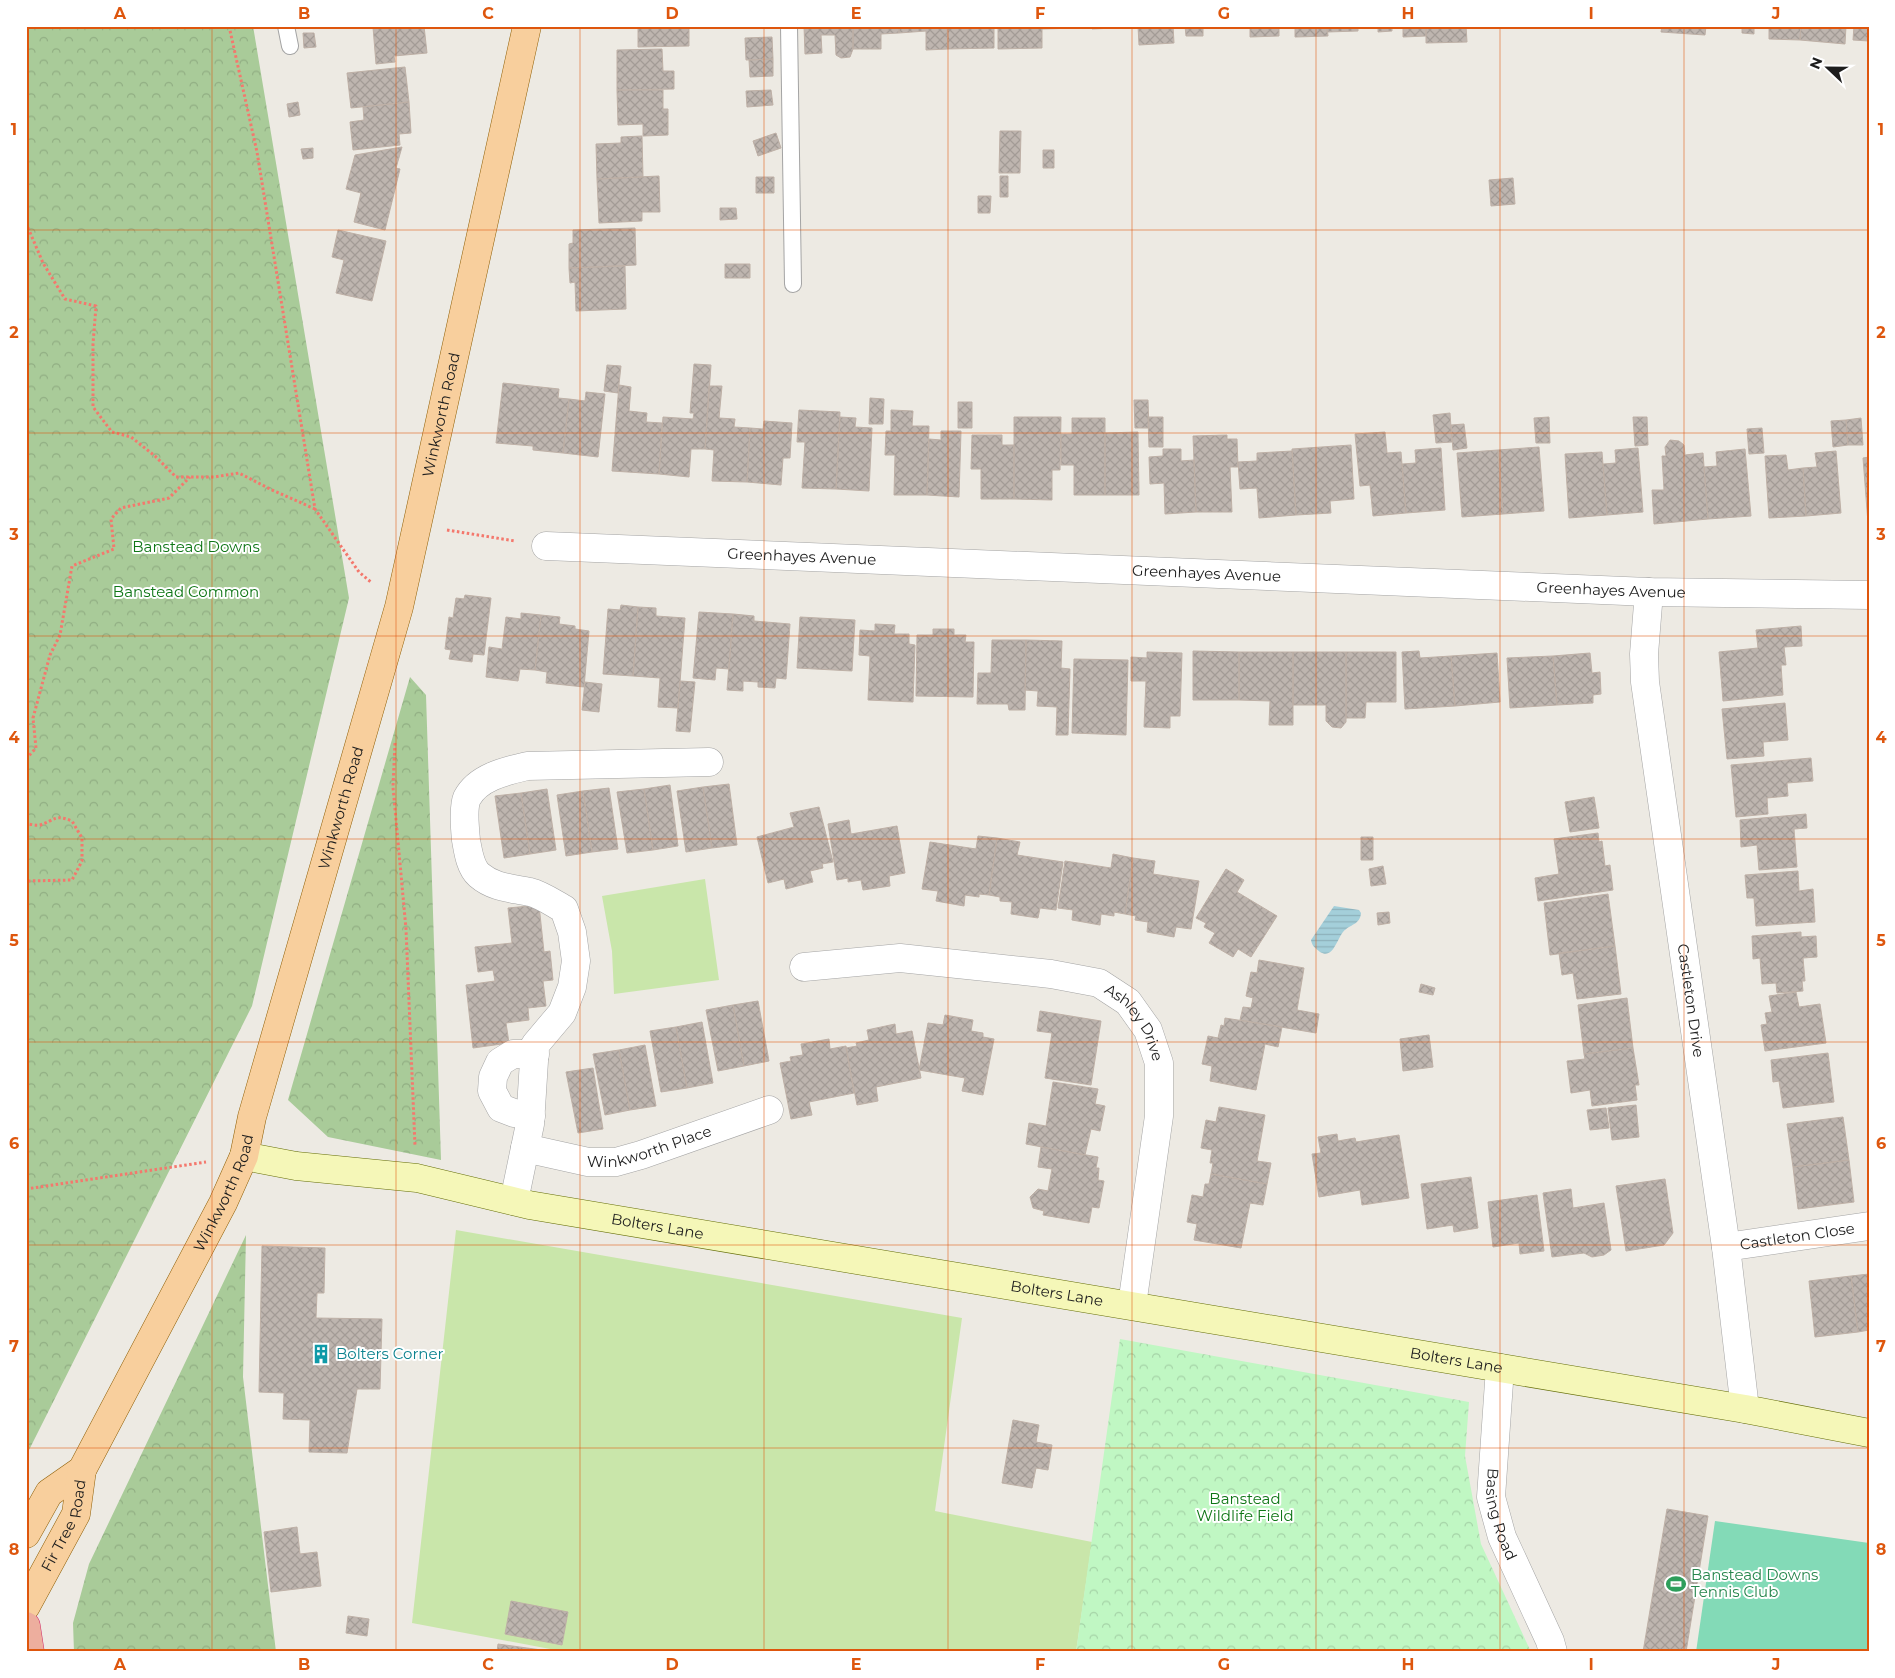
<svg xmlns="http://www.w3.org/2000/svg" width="1895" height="1678" font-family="Montserrat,sans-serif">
<defs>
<pattern id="forest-crowns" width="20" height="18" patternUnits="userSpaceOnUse" patternTransform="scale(1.25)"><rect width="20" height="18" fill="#a9cb99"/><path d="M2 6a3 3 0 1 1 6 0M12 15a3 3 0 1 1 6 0" fill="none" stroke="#91ae83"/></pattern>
<pattern id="park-crowns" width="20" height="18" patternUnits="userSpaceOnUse" patternTransform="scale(1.25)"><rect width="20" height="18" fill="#c0f7c3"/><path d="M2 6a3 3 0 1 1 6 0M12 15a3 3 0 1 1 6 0" fill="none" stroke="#a5d3a7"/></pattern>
<pattern id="water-rules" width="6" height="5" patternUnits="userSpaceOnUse" patternTransform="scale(1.25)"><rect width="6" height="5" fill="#a4cfda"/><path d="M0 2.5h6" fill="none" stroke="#8db1bb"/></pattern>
<pattern id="building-cross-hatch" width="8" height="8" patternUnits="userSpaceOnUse" patternTransform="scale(1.25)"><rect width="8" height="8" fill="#beb5af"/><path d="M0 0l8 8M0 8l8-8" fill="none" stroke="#a39b96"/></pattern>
</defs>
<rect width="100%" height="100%" fill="#edeae3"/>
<path fill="#c9e6aa" d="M705,879l14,101 -105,14 -2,-43 -10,-55z
M456,1230l506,88 -27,193 157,31 -16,110h-510l-154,-29z"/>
<path fill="url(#forest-crowns)" d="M26,26h227l96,572 -97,408 -226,450z
M410,677l16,18 15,465 -113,-23 -40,-37z
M246,1235l-3,142 33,275h-202l-1,-29 16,-59z"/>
<path fill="url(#park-crowns)" d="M1120,1339l349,63 -4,54 16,88 50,108h-455z"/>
<path fill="#83dab7" d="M1715,1521l154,22v109h-173z"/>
<path fill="url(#water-rules)" d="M1334,906l25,4 2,3c-1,12 -11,11 -18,19 -6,7 -10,28 -23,20 -5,-4 -8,-6 -9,-12z"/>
<path fill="url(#building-cross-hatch)" stroke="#beb0a6" d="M424,26l3,27 -33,3 1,6 -19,2 -3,-37z
M631,26h58v20l-51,1v-20z
M804,26h49v23l-3,8 -9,1 -5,-3 -1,-20h-14l1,18 -17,1z
M853,26h46v7l-18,1v15h-28z
M899,26h48l1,23 -22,1v-19l-27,2z
M947,26h47v22l-46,1z
M998,26h44v22l-44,1z
M1042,26h36v2l-36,1z
M1092,26h46v1l-46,2z
M1138,26h35l1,17 -35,2z
M1185,26h18v10h-17z
M1250,26h29v10l-29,1z
M1295,26h32l1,10 -33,1z
M1327,26h31v5l-31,1z
M1378,26h14v5l-14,1z
M1403,26h23v10l-23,1z
M1426,26h40l1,16 -41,1z
M1610,26h36v2l-36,-1z
M1662,26h44l-1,9 -44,-3z
M1742,26h12v8l-12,-1z
M1769,26h32l-1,14 -31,-1z
M1801,26h45l-1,18 -45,-4z
M1854,26h15v15l-16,-1z
M303,33h11l2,14 -12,1z
M772,37l1,22 -27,1 -1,-22z
M662,49l1,22h11v18l-57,1v-40z
M773,59v17l-23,1 -1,-17z
M405,67l4,35 -58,6 -4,-35z
M617,90h46v19h5v26l-25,1v-12l-25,1z
M771,90l2,15 -26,2 -1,-16z
M298,102l2,13 -11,2 -2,-13z
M409,102l2,31 -12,1 1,11 -47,5 -3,-28 14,-2 -1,-13z
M1000,131h21l-1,42h-21z
M776,133l5,15 -23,8 -5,-15z
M642,136l1,41 -46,2 -1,-35 25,-1v-6z
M402,147l-6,21 4,1 -15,61 -31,-8 7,-29 -15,-4 9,-34z
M313,148v10l-10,1 -2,-10z
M1043,150h11v18h-11z
M659,176l1,36h-18v9l-43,2 -2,-44z
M1000,176h8v21h-8z
M756,177h18v16h-18z
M1513,178l2,26 -24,2 -2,-26z
M978,196h13l-1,17h-12z
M720,208h16l1,11 -17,1z
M635,228l1,37 -67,3v-24l4,-1v-13z
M338,230l48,11 -14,60 -36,-8 8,-33 -12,-3z
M725,264h25v14h-25z
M625,266l1,43 -50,2 -1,-29 -5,1 -1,-15z
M694,364l17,1 -6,84h-14l-2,28 -30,-3 4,-57 30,2 1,-6h-4z
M607,365l14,1 -3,27 -14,-2z
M503,383l56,6 -1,9 11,1 -6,54 -30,-3v-4l-37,-3z
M619,385l12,2 -2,24 18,2 -1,9 16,1 -3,51 -47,-3z
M709,386h13l-3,32 16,1 -1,8 16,1 -3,54 -35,-1 2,-31 -9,-1z
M586,392l19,2 -7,63 -35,-4 6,-54 16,2z
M870,398l14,1 -1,25h-14z
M1134,400h14l1,28h-14z
M958,402h14v26h-14z
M799,410l41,2 -4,77 -34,-1 3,-46h-8z
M891,410l22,1 -1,15h17l-2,69h-33l1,-40h-10l1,-24h5z
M1450,413l2,29 -16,1 -3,-28z
M840,417l16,1 -1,9 17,1 -3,63 -33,-2z
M1014,417h47l-1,53h-8v30l-38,-1z
M1148,417h15v30h-14z
M1549,417l1,26h-14l-2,-25z
M1633,417h14l1,28 -13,1z
M1072,418h33v77h-31v-30h-13v-31h11z
M1861,418l2,27h-15l-2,-25z
M1846,420l2,25 -15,2 -2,-26z
M764,421l28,2 -2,35h-7l-2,27 -34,-3 3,-54 13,1z
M1464,424l3,24 -14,2 -2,-25z
M1762,428l2,25 -15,1 -2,-25z
M941,431h20l-2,66 -32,-2 2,-56 12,1z
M1138,432l1,63h-34v-62z
M1385,432l2,21 14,-1 5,61 -33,3 -3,-31 -10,1 -5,-52z
M972,435h30v10h12v54h-33v-30h-10z
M1227,435v4h10l1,28h-8l2,45h-36l-3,-76z
M1670,440l9,1 5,4 1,10 18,-2 5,66 -54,5 -2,-34h12l-2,-34h4l-1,-9z
M1351,445l3,54 -24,2 1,12 -35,2 -4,-66z
M1539,447l5,64 -41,3 -5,-64z
M1441,448l4,62 -39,3 -4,-49 14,-1 -1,-13z
M1638,448l5,64 -36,3 -4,-51 13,-1 -1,-13z
M1163,449h18v12l13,-1 2,52 -31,2 -1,-31 -14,1 -1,-27 14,-1z
M1745,449l6,67 -43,3 -4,-52 13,-1 -1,-14z
M1498,450l5,64 -41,3 -5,-64z
M1292,451l4,64 -37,3 -2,-30 -17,1 -2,-27 19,-1v-8z
M1836,451l5,62 -35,3 -3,-48 14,-1 -2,-14z
M1602,452l5,63 -38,3 -4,-64z
M1786,455l2,15 15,-2 3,48 -37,2 -4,-62z
M1869,457v66h-1l-5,-65z
M465,595l26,3 -7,57 -11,-1 -1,8 -23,-3 2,-9 -6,-1 4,-32 4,1 3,-20 8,1z
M621,605l17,2 -5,69 -30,-2 5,-65 12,1z
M638,607l18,1v8l29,2 -7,90 -20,-1 2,-29 -27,-2z
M699,612l34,2 -4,55 -13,-1 -1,12 -22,-2z
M521,613l20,2 -6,55 -15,-1 -2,12 -32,-4 3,-30 13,2 4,-32 15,2z
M733,614l21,2v5l36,3 -4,55 -10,-1 -1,10 -17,-1v-5l-15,-1v10l-16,-1z
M541,615l19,2 -1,7 16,2v3l14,2 -5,56 -38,-4 1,-11 -12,-2z
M800,617l55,3 -3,51 -55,-3z
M875,624l20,1 -1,9h15v10l6,1 -2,57 -45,-2 2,-44 -11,-1 1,-25 15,1z
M1801,626l1,20 -18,1 2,18h-5l2,30 -60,6 -4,-49 39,-4 -2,-18z
M933,629h21v6h12l-1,7h9l-1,55 -57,-1 1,-61h16z
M992,640h34l-1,70h-16l-1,-6h-31l1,-31h13z
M1026,640l36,1 -1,27 9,1 -2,66h-12l1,-28 -20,-1 1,-15 -13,-1z
M1193,651l46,1v48h-46z
M1419,651l1,7 31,-2 4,50 -50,3 -3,-57z
M1147,652l35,1 -2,63h-10v12l-26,-1 2,-46h-15v-24l16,1z
M1239,652h54v73h-24l1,-24 -31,-1z
M1293,652h53v70l-5,6 -9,-1 -6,-6v-16h-33z
M1346,652h50v50h-30l-1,16h-19z
M1497,653l3,49 -45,4 -4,-50z
M1590,653l2,20 8,-1 1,22 -8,1v8l-36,2 -4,-49z
M1553,656l4,49 -47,3 -3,-50z
M1074,659l54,1 -2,75 -54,-2z
M680,681l15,1 -5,50 -14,-1z
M585,682l17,2 -3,28 -17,-2z
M1785,703l3,37 -25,2 1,14 -37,3 -5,-50z
M1811,758l2,23 -26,2 1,13 -21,2 1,16 -32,3 -5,-52z
M729,784l8,61 -25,3 -9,-61z
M670,785l8,61 -25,4 -9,-61z
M703,787l9,61 -26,4 -9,-61z
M609,788l9,61 -26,3 -9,-61z
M547,789l9,61 -26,4 -9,-61z
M644,789l9,61 -26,3 -10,-61z
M583,791l9,61 -26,4 -9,-61z
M521,793l9,61 -26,4 -9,-62z
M1594,797l5,31 -29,4 -5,-30z
M819,807l14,55 -11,2 1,4 -13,3 3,11 -27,7 -2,-10 -16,4 -11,-46 37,-10 -4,-14z
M1806,814l1,14 -13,1 3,38 -38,3 -2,-25 -16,2 -1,-27z
M849,820l2,14 46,-8 8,47 -16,3 1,10 -27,4 -2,-10 -13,2v-4l-11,2 -9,-56z
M1598,833l1,9 3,-1 3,25 5,-1 3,25 -75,11 -3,-23 24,-4 -5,-35z
M978,836l19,2 -8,57 -10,-1v3l-14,-2 -1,11 -28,-5 2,-10 -16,-2 8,-47 46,7z
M1361,837h12v23h-12z
M997,838l23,4 -3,13 46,7 -7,48 -16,-2 -2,10 -27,-4 1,-12 -12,-1v-4l-11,-2z
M1113,854l20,4 -8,56 -11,-2v4l-13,-2 -1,11 -28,-5 1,-10 -15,-2 7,-47 46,7z
M1133,858l22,3 -2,13 46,7 -8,48 -15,-2 -2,10 -27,-5 1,-10 -13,-2 1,-4 -11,-2z
M1383,866l3,18 -15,2 -2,-17z
M1226,869l18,11 -7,12 40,24 -26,41 -13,-8 -5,8 -24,-14 6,-10 -11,-6 2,-4 -10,-5z
M1798,871l1,20 14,-2 2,33 -59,4 -2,-28h-7l-2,-23z
M1608,894l7,52 -65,9 -6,-52z
M539,905l5,47 6,-1 3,29 -10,1 3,25 -18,2 1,12 -23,3 3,20 -36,5 -7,-63 29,-4 -2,-11 -15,2 -3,-25 37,-4 -4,-35z
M1389,912l1,11 -12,2 -1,-12z
M1801,932v5l15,-1 1,21 -14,1 2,23h-3l1,10 -26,2 -1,-10 -14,1 -2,-26 -7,1 -1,-23z
M1615,946l6,48 -44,5 -4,-26 -11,2 -3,-22z
M1259,960l45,8 -7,42 22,4 -3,19 -76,-13 3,-13 8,1 2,-10 -7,-2 5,-24 6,1z
M1421,984l14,4 -2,7 -14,-3z
M1796,992l3,15 21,-3 6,39 -61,8 -4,-26 6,-1 -2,-11 7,-1 -3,-16z
M1627,998l6,50 -49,6 -6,-49z
M758,1001l11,60 -25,5 -11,-61z
M733,1005l11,61 -26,5 -12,-61z
M1040,1011l61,10 -10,64 -46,-7 7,-45 -15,-2z
M945,1015l28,5 -2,11 12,2v4l11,2 -11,56 -21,-4 3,-13 -46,-8 9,-47 15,2z
M1225,1018l57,9 -4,20 -13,-3 -9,46 -46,-9 2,-15 -10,-2 6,-28 10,2 3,-13 3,1z
M702,1022l11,61 -26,5 -11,-61z
M895,1024l1,10 16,-3 9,47 -45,9 2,14 -21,4 -11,-57 11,-2 -1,-3 13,-3 -2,-10z
M676,1027l11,61 -26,4 -11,-61z
M1429,1035l4,32 -30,4 -3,-32z
M829,1039l1,10 16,-3 8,47 -45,9 3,13 -21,4 -11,-56 11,-2 -1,-4 13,-2 -2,-11z
M645,1045l11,61 -26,4 -11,-60z
M1633,1048l6,37h-4l2,15 -45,6 -2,-16 -19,3 -4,-32 18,-2 -1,-5z
M619,1050l11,60 -25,5 -12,-61z
M1828,1053l6,49 -51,6 -4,-27 -6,1 -2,-22z
M593,1068l10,61 -25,4 -12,-61z
M1053,1082l45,7 -3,15 10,2 -5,25 -9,-2 -6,26 -59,-11 3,-21 17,3z
M1636,1105l3,32 -27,3 -4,-32z
M1219,1107l46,8 -8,46 14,2 -4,21 -56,-10 2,-11h-3l2,-13 -11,-2 5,-28 10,2z
M1606,1108l3,20 -19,2 -3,-20z
M1843,1117l6,43 -56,7 -6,-43z
M1337,1134l1,7 17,-3 1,4 43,-7 10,63 -47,7 -2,-15 -41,7 -7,-43 9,-1 -3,-16z
M1041,1147l57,10 -2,11h3l-1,12 6,1 -5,27 -7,-1 -3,16 -46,-8 1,-4 -11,-3 -3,-11 8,-8 10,2 4,-22 -14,-2z
M1849,1160l5,42 -56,7 -5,-42z
M1211,1174l56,10 -4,21 -13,-2 -9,45 -47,-8 3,-16 -10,-2 5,-27 11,2 2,-13h4z
M1471,1177l7,51 -24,4 -1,-7 -26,4 -6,-45z
M1665,1179l8,54 -9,12 -38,6 -10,-65z
M1571,1189l2,19 31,-5 7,47 -7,5 -12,2 -8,-4 -32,4 -9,-64z
M1537,1195l7,56 -24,3 -1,-11 -26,4 -5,-45z
M262,1246l63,2 -1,45h-7l-1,25 66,1 -2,70h-23l-10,64 -38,-1 1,-32 -27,-1 1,-26 -25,-1z
M1869,1274v56l-11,2 -7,-56z
M1851,1276l7,56 -43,5 -6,-56z
M1013,1420l26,5 -3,17 16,3 -4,25 -12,-2 -4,20 -30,-5z
M1667,1509l41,7 -22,136h-43z
M297,1527l3,27 17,-2 4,34 -50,6 -7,-60z
M511,1601l57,11 -6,33 -57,-11z
M348,1616l21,3 -2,17 -21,-3z
M498,1644l58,8h-59z"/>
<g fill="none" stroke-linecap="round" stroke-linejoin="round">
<defs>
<path id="service" d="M286,26l4,20
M789,26l4,258"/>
<g id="minor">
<path id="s1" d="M546,546l1103,46 220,3"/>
<path id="s2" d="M1649,592l-5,62 1,28 81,565 19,162"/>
<path id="s3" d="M804,967l96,-9 151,16 48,9 29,19 20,28 11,33v53l-27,189"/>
<path d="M531,1116l-17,-3 -13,-5 -9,-17 1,-14 7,-15 13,-8h22"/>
<path id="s4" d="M525,1148l63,14h28l25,-7 128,-45"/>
<path d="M514,1201l16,-77 5,-79 27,-32 10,-26 4,-26 -4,-29 -8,-23c-11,-6 -22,-14 -34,-17 -18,-4 -36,-4 -51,-17 -9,-8 -11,-24 -13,-35 -1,-10 -3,-33 1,-42 11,-21 39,-27 60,-32l182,-4"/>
<path id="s5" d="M1726,1247l143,-21"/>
<path id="s6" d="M1500,1368l-9,129 11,40 48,104 3,11"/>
</g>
<g id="secondary">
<path id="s7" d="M244,1156l52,10 121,12 112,27 1216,204 124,24"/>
</g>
<g id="primary">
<path id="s8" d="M26,1534l23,-41 33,-23 141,-267 21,-47 8,-39 147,-510 128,-581"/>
<path id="s9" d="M26,1606l50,-92 6,-44"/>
</g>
<path id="trunk" d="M26,1626l4,26"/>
</defs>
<use href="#service" stroke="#a4a4a4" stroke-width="18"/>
<use href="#minor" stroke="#a4a4a4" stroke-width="29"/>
<use href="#secondary" stroke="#656e09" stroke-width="29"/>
<use href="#primary" stroke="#8f5f06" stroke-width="29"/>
<use href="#trunk" stroke="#d12a67" stroke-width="29"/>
<path stroke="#f4786d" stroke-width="3" stroke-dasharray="2.5 2.5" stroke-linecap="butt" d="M229,26l28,126 58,357 44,63 13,11
M26,223l17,40 22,36 31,7 -3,38v63l19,25 19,5 24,19 21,21h38l25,-4 31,16 45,20
M447,530l68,11
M395,743l-2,44 13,142 9,217
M26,759l10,-11 -3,-30 17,-63 10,-20 12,-69 42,-17 -3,-30 10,-11 48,-10 21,-21
M26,822l1,2c4,0 9,2 13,1 15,-5 15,-11 32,-4l10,17v23l-10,19 -46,1
M26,1189l180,-27"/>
<use href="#service" stroke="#fff" stroke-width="16"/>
<use href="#minor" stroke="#fff" stroke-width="28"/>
<use href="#secondary" stroke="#f5f7b8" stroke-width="28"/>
<use href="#primary" stroke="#f8cf9d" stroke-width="28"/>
<use href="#trunk" stroke="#edae9e" stroke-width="28"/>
</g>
<path fill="none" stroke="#de560d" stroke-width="1" stroke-opacity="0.55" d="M212,26v1626M396,26v1626M580,26v1626M764,26v1626M948,26v1626M1132,26v1626M1316,26v1626M1500,26v1626M1684,26v1626M26,230h1843M26,433h1843M26,636h1843M26,839h1843M26,1042h1843M26,1245h1843M26,1448h1843"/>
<defs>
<symbol id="building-bare" viewBox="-9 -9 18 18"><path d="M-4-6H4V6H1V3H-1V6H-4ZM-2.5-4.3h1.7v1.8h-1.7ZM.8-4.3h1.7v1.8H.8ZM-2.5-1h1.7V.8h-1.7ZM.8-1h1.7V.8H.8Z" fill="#0f9aa8" stroke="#fff" stroke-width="2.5" paint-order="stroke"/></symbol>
<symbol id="stadium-bare" viewBox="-9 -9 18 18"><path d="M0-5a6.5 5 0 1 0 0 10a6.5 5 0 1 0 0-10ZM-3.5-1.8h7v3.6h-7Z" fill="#2e9e5b" stroke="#fff" stroke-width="2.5" paint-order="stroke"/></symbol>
</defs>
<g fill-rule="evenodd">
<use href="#building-bare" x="307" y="1340" width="28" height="28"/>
<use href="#stadium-bare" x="1662" y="1570" width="28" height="28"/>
</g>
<g text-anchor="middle" stroke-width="4" stroke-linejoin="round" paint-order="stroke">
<g font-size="15" fill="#1d1d1d" stroke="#fff">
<text dy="5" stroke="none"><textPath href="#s8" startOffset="1208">Winkworth Road</textPath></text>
<text dy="5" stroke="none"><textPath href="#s1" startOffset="256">Greenhayes Avenue</textPath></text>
<text dy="5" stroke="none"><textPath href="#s1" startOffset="661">Greenhayes Avenue</textPath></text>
<text dy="5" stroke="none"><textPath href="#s1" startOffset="1066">Greenhayes Avenue</textPath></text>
<text dy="5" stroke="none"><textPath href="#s8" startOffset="802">Winkworth Road</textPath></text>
<text dy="5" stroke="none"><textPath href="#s2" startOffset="412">Castleton Drive</textPath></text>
<text dy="5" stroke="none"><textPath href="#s3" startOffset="352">Ashley Drive</textPath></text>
<text dy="5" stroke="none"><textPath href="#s4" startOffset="128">Winkworth Place</textPath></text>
<text dy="5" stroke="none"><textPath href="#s8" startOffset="399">Winkworth Road</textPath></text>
<text dy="5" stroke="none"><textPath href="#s7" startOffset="420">Bolters Lane</textPath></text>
<text dy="5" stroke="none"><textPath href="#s5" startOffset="72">Castleton Close</textPath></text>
<text dy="5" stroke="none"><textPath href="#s7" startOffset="825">Bolters Lane</textPath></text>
<text dy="5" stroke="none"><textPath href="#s7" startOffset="1230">Bolters Lane</textPath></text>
<text dy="5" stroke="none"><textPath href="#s6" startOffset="148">Basing Road</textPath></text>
<text dy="5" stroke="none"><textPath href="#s9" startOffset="90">Fir Tree Road</textPath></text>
</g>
<g font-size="15" fill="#0f7616" stroke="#fff">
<text x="196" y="552">Banstead Downs</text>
<text x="186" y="597">Banstead Common</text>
<text x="1245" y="1504">Banstead<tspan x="1245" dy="17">Wildlife Field</tspan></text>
</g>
<g font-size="15" fill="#0d838f" stroke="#fff" text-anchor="start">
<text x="336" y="1359">Bolters Corner</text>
</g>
<g font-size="15" fill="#27864d" stroke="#fff" text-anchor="start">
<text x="1691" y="1580">Banstead Downs<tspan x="1691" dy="17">Tennis Club</tspan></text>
</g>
</g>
<rect width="1895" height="1678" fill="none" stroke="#ffffff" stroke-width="55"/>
<g transform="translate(1828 68) rotate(292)" stroke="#ffffff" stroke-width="4" paint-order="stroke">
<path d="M0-4L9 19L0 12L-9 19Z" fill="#1d1d1d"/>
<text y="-8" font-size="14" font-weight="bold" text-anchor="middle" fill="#1d1d1d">N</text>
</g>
<rect x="28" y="28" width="1840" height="1622" fill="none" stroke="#de560d" stroke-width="2"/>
<g font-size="16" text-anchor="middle" font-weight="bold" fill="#de560d">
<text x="120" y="19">A</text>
<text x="304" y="19">B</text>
<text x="488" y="19">C</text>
<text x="672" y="19">D</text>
<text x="856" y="19">E</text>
<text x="1040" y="19">F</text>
<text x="1224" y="19">G</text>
<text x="1408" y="19">H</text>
<text x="1591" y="19">I</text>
<text x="1776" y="19">J</text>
<text x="14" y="135">1</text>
<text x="1881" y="135">1</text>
<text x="14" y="338">2</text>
<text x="1881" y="338">2</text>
<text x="14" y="540">3</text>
<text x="1881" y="540">3</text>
<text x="14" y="743">4</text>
<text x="1881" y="743">4</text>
<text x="14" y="946">5</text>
<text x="1881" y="946">5</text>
<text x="14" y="1149">6</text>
<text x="1881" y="1149">6</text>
<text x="14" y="1352">7</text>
<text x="1881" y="1352">7</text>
<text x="14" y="1555">8</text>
<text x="1881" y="1555">8</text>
<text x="120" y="1670">A</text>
<text x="304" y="1670">B</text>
<text x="488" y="1670">C</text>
<text x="672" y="1670">D</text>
<text x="856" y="1670">E</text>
<text x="1040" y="1670">F</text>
<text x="1224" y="1670">G</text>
<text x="1408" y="1670">H</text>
<text x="1591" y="1670">I</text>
<text x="1776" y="1670">J</text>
</g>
</svg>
